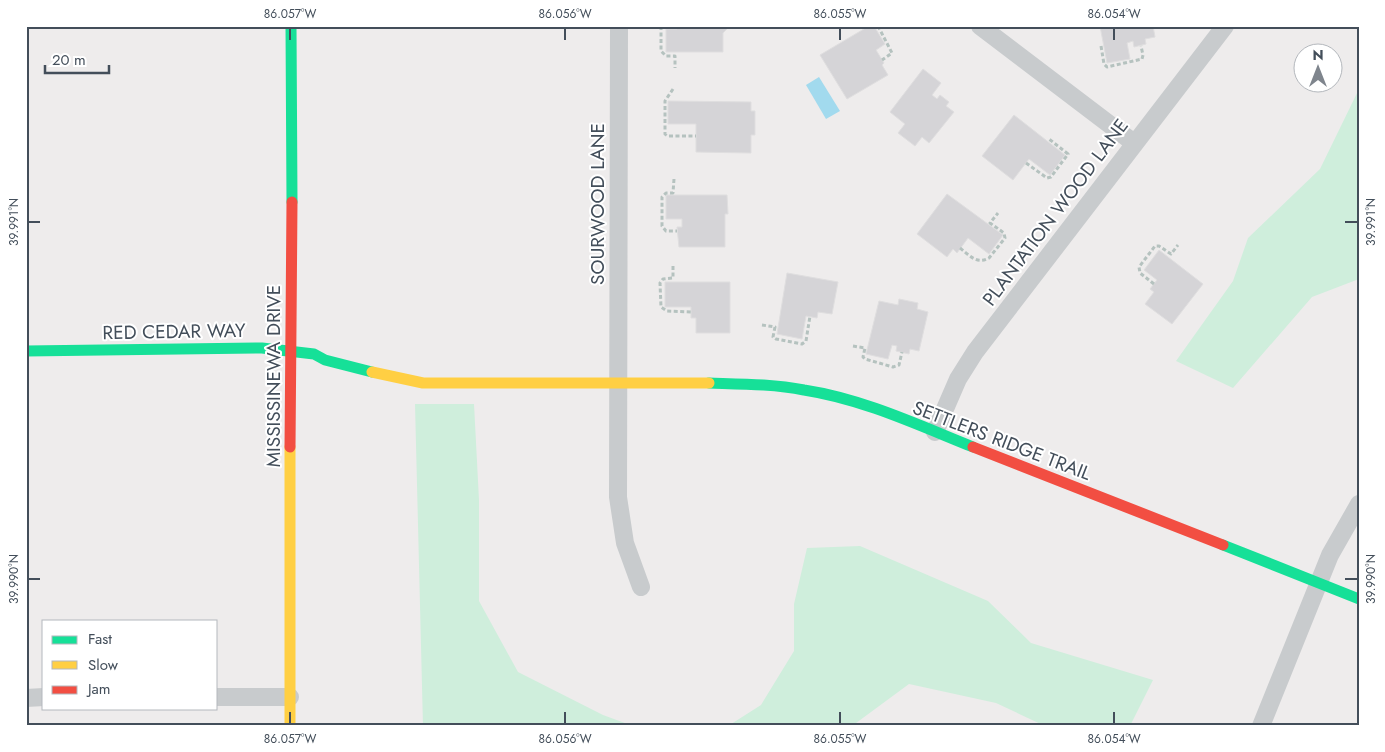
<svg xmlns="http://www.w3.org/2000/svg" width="1385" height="752" font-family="Jost,sans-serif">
<rect width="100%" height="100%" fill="#eeecec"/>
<path fill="#cfeedc" d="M1359,89v190l-47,18 -79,91 -57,-27 57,-80 15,-43 72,-69z
M415,404h59l5,96v101l39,71 85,43 30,11h-210z
M860,546l128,55 43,42 122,37 -23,46h-85l-49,-23 -87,-19 -57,42h-124l33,-21 33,-54v-47l13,-56z"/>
<path fill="#a2daee" d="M819,77l21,34 -14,8 -20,-34z"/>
<path fill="#d5d4d7" stroke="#dfdedf" d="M677,26h50v3l-4,4v19h-57v-23h11z
M869,26h5l11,18 -9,6 8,13 -2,2 6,10 -41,24 -27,-44z
M1100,26h53l2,11 -10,2 1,5 -12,3 -1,-6 -6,2 3,16 -23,4z
M923,69l18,14 -9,12 5,4 3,-4 9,7 -3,4 8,6 -25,31 -7,-6 -7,9 -17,-13 7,-9 -15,-12z
M668,101l83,1v9h4v24h-4v18l-55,-1v-28h-28z
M1014,115l51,40 -15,20 -21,-16 -16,21 -31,-24z
M947,194l56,41 -14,19 -21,-16 -11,15 -4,-4 -6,8 -30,-23z
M666,195h61l1,19h-3v33h-46l-2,-20h5v-8h-16z
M1159,250l44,34 -31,40 -27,-20 9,-12 -4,-3 7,-9 -13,-10z
M787,273l51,9 -6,32 -14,-2 -1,6 -11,-2 -4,23 -25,-5z
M665,282h65v51h-34v-15h-5v-11h-26z
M899,299l19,4 -1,6 11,3 -9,39 -9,-2 -1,5 -13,-3 1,-5 -5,-1 -4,14 -22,-5 13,-53 19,4z"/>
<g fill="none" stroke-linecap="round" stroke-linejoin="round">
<path stroke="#b5c2bf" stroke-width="3" stroke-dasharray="4 2.5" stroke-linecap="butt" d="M661,26v25l5,5h9v12
M878,26l14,27 -10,7
M1101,46l3,18 3,3 35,-8 1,-4 -2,-9
M673,89l-8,12v33l3,2h28
M1026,163l21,15 4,-1 17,-23 -19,-15
M674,179l-1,14h-7l-4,4v29l4,5h11
M960,248c9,7 17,17 29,10l16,-20 -1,-5 -14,-10 8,-10
M673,266v12l-10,1 -3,4 1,24 6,4 24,1
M1154,284l-14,-11 -1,-6 16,-21h4l12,8 7,-9
M762,325l13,2 -2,10 3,2 26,5 4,-3 4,-25
M853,346l12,2 -2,9 2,2 28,8 6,-2 3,-13"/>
<path stroke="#c8cbcd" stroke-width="18" d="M619,26l-1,471 7,46 16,44
M980,26l154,117
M935,432l23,-53 17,-27 250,-326
M216,697h74
M26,698l18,-1
M1261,726l69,-171 29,-51"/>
<path stroke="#16e098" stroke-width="11" d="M291,26l1,176
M26,351l236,-3 52,6 11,6 47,12
M709,383c32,1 64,1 95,7 59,9 114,35 169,57
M1223,545l136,54"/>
<path stroke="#ffcf43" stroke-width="11" d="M372,372l51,11h286
M290,447v279"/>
<path stroke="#f24e42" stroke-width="11" d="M290,447c0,-81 2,-163 2,-245
M973,447l250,98"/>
</g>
<path fill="none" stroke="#434e5a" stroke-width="2" d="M290,28v12M565,28v12M840,28v12M1114,28v12M28,222h12M1345,222h13M28,579h12M1345,579h13M290,712v12M565,712v12M840,712v12M1114,712v12"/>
<g text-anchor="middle" stroke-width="4" stroke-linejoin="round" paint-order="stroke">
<g font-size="19" fill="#434e5a" stroke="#fff">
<text transform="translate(597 204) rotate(-90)" y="7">SOURWOOD LANE</text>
<text transform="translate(1055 212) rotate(-53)" y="7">PLANTATION WOOD LANE</text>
<text transform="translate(174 331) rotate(-1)" y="7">RED CEDAR WAY</text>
<text transform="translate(273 376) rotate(-90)" y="7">MISSISSINEWA DRIVE</text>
<text transform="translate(1002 440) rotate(21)" y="7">SETTLERS RIDGE TRAIL</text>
</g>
</g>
<rect width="1385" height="752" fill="none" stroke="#ffffff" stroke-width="55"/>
<rect x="42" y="620" width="175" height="90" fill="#ffffff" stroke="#b4b8bd"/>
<rect x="52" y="636" width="25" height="8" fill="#16e098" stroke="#b4b8bd"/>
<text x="88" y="644" font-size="15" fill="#434e5a">Fast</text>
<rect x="52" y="661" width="25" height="8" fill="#ffcf43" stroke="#b4b8bd"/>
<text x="88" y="670" font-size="15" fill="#434e5a">Slow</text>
<rect x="52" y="686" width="25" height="8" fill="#f24e42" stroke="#b4b8bd"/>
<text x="88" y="694" font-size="15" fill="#434e5a">Jam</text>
<g transform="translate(1318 68)"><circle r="24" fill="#ffffff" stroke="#b4b8bd"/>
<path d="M0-4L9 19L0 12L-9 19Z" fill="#7f858d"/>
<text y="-8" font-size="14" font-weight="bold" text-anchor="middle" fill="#434e5a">N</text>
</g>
<path d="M45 65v8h64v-8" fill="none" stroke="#434e5a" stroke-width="2.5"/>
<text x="52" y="65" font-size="15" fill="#434e5a" stroke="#ffffff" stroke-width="4" paint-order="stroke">20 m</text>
<rect x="28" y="28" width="1330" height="696" fill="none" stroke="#434e5a" stroke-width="2"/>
<g font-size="12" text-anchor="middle" fill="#434e5a">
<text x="290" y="18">86.057°W</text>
<text x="565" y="18">86.056°W</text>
<text x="840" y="18">86.055°W</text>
<text x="1114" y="18">86.054°W</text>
<text transform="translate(14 222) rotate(-90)" y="4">39.991°N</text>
<text transform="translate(1371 222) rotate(-90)" y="4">39.991°N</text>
<text transform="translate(14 579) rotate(-90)" y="4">39.990°N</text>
<text transform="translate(1371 579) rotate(-90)" y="4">39.990°N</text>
<text x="290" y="743">86.057°W</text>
<text x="565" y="743">86.056°W</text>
<text x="840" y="743">86.055°W</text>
<text x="1114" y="743">86.054°W</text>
</g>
</svg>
